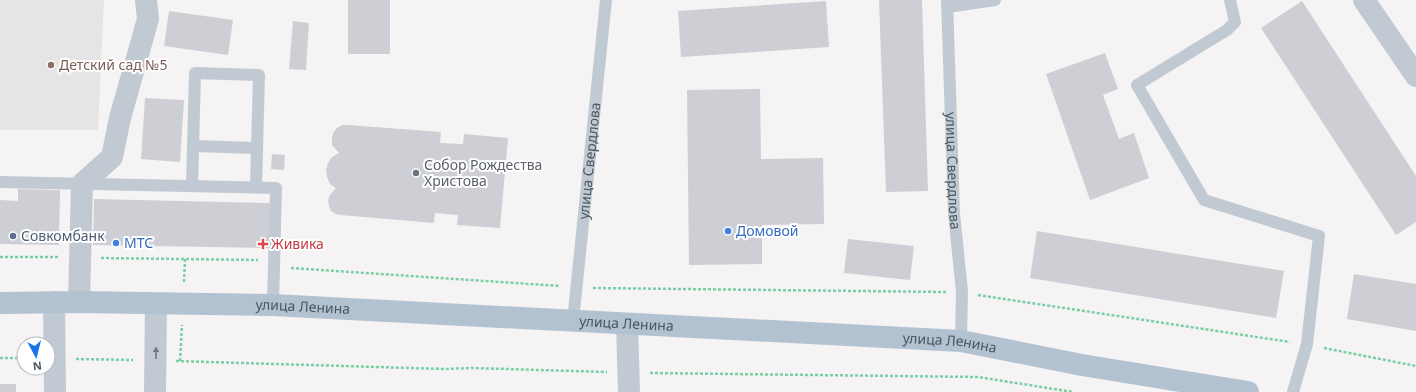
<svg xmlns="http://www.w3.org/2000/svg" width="1416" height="392" font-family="'Noto Sans',sans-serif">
<rect width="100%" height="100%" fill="#f5f3f3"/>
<path fill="#e6e4e5" d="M0,0h104l-6,130h-98z"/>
<path fill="#cdcfd5" d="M348,0h42v54h-42z
M879,0h43l6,191 -42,1z
M826,1l3,46 -148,10 -3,-46z
M1302,1l114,175v46l-20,13 -135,-207z
M169,11l64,9 -5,35 -64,-9z
M293,21l16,2 -3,47 -17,-1z
M1105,53l13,36 -15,6 16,44 15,-6 15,45 -59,22 -44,-126z
M760,89l1,70 62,-1 1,66 -62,1v39l-73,1 -2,-175z
M145,98l39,2 -4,62 -39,-3z
M342,125h6l93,7 -1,11 23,1 1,-10 44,4 -8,90 -43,-3 1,-10 -23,-2 -1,10 -93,-8 -5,-1 -5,-3 -2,-5 -1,-6 2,-5 6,-7 -6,-4 -3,-7 -1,-7 2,-7 4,-6 7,-4 -7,-8v-6l1,-6 4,-5z
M272,154l13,1 -1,15 -13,-1z
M18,189l42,1 -1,55 -59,-1v-44l18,1z
M94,199l176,4 -1,45 -176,-3z
M1037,231l247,40 -8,47 -246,-40z
M848,239l66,7 -4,34 -66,-7z
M1354,274l62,10v47l-69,-12z
M0,384h16v8h-16z"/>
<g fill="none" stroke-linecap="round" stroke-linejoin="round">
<path stroke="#7ad0a6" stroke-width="2.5" stroke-dasharray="3 2" stroke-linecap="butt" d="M0,257h58
M101,258l157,2
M291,268l269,18
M184,282l1,-24
M593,288l353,4
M978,295l312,47
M1324,348l92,18
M0,358h24
M76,359l57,1
M176,361l268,8 28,-1 135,4
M180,361l2,-36
M650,373l328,4 95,15"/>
<g stroke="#c1cad2" stroke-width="12">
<path id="s1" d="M947,0l7,213 8,79 -1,49"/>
<path d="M1230,0l5,22 -8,8 -90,55 67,115 115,36 -12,108 -14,48"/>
<path d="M948,7l47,-7"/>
<path d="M193,146l64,2"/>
<path d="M0,182l276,6 -3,117"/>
<path d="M192,186l3,-113 64,2 -3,112"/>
<path id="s2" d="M573,321l33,-321"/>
</g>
<path stroke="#c1cad2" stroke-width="22" d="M1364,0l52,76
M54,302l1,90
M79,302l3,-118 30,-27 8,-39 28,-99 -2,-19
M627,324l2,68
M155,392l1,-88"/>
<path stroke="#b3c2d1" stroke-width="22" id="s3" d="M0,303l79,-1 194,3 688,36 121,24 166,27"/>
</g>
<defs><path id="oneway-solid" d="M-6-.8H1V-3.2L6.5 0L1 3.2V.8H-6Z"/></defs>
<use fill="#6e7983" href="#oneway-solid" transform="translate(156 353) rotate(-90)"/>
<circle fill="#8d6e63" stroke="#fff" stroke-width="1.5" cx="51" cy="65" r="4"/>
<circle fill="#6b7280" stroke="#fff" stroke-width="1.5" cx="416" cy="173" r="4"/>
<g fill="#3f7fe0" stroke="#fff" stroke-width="1.5">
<circle cx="728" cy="231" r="4"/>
<circle cx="116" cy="243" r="4"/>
</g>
<circle fill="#5c6f8a" stroke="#fff" stroke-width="1.5" cx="13" cy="236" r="4"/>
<path fill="#e0444e" stroke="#fff" stroke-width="1.5" d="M261 238h4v4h4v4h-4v4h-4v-4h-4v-4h4z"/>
<g text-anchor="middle" stroke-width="4" stroke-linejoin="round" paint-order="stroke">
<g font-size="14" fill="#785e54" stroke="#fff" text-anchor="start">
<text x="59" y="70">Детский сад №5</text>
</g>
<g font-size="14" fill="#4a5661" stroke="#fff">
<text dy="5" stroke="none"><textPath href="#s2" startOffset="161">улица Свердлова</textPath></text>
<text dy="5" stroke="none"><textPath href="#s1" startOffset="171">улица Свердлова</textPath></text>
<text dy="5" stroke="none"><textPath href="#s3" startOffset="303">улица Ленина</textPath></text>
<text dy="5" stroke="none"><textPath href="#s3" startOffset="627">улица Ленина</textPath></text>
<text dy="5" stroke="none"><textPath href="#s3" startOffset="951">улица Ленина</textPath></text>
</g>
<g font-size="14" fill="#5b616d" stroke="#fff" text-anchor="start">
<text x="424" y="170">Собор Рождества<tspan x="424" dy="16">Христова</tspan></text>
</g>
<g font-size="14" fill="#366cbe" stroke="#fff" text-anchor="start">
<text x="736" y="236">Домовой</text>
<text x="124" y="248">МТС</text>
</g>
<g font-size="14" fill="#4e5e75" stroke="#fff" text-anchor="start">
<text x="21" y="241">Совкомбанк</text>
</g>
<g font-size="14" fill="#be3a42" stroke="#fff" text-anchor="start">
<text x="271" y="249">Живика</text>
</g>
</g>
<g transform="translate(36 356) rotate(173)"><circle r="19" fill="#ffffff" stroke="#b7bbc0"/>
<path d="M0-3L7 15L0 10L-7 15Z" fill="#1a73e8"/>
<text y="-6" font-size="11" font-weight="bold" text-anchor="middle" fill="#4a5661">N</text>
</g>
</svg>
